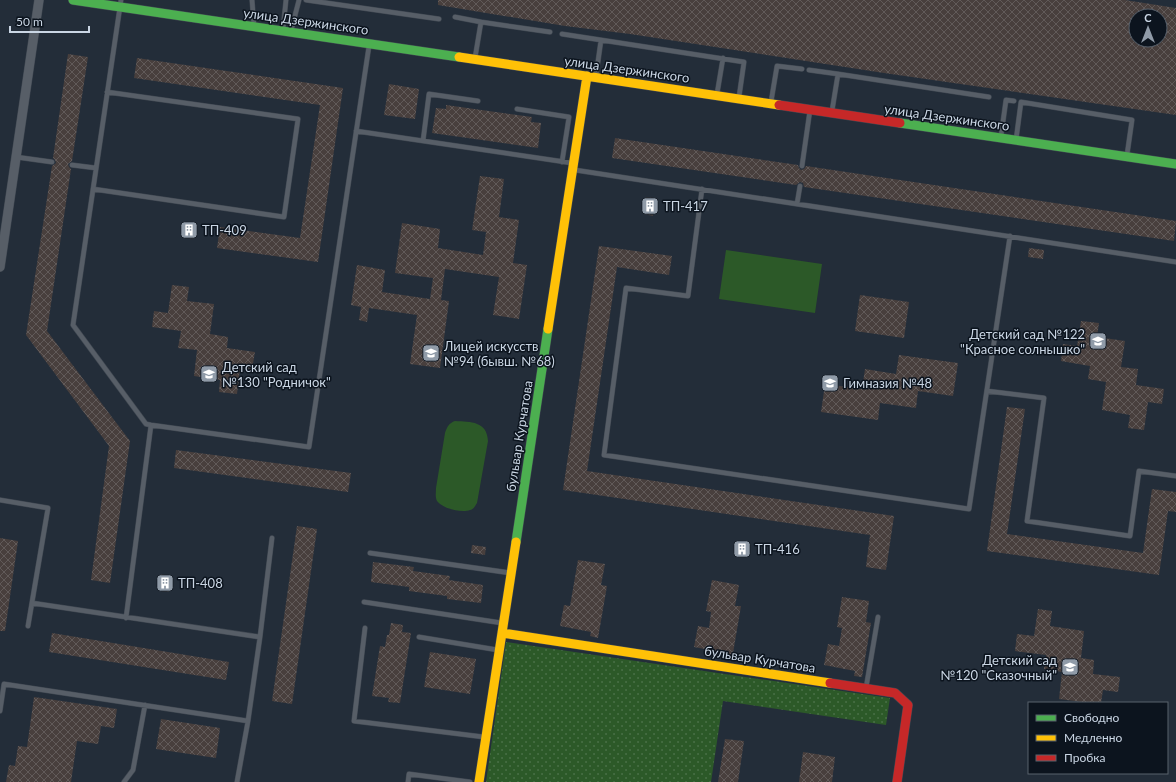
<svg xmlns="http://www.w3.org/2000/svg" width="1176" height="782" font-family="Lato,sans-serif">
<defs>
<pattern id="grass-dots" width="8" height="8" patternUnits="userSpaceOnUse"><rect width="8" height="8" fill="#2c5928"/><path d="M2 2h.1M6 6h.1" fill="none" stroke="#497047" stroke-width="1.8" stroke-linecap="round"/></pattern>
<pattern id="building-cross-hatch" width="8" height="8" patternUnits="userSpaceOnUse"><rect width="8" height="8" fill="#483f3d"/><path d="M0 0l8 8M0 8l8-8" fill="none" stroke="#615a59"/></pattern>
</defs>
<rect width="100%" height="100%" fill="#232d39"/>
<path fill="url(#grass-dots)" d="M506,642l384,56 -4,27 -163,-24 -12,81h-225z"/>
<path fill="#2c5928" d="M726,250l96,14 -7,49 -96,-14z
M455,421c16,1 32,0 33,20l-11,62c-2,3 -3,6 -7,7 -8,3 -27,-1 -33,-9 -2,-4 -1,-9 -1,-13l9,-55c2,-6 4,-10 10,-12z"/>
<path fill="url(#building-cross-hatch)" fill-rule="evenodd" d="M438,0h687l51,8v107l-292,-42 -254,-39 -65,-8 -127,-21zM1136,16h24v24h-24z
M68,54l20,3 -16,104 -4,3 1,3 2,2 -24,162 83,110 -20,142 -19,-3 18,-134 -83,-111 26,-169 4,-3 -1,-3 -2,-2z
M137,58l206,30 -25,174 -101,-14 3,-21 80,11 20,-133 -186,-27z
M389,84l30,5 -4,30 -31,-4z
M446,105l86,12 -1,5 10,1 -3,25 -106,-15 4,-25 10,1z
M615,138l183,27 1,3 2,2 3,-1 2,-3 370,55 -2,20 -370,-54 -1,-4 -3,-1 -4,3 -184,-27z
M480,176l24,3 -5,38 20,3 -6,43 14,2 -8,54 -26,-4 6,-38 -54,-8 -4,31 8,1 -9,67 -30,-4 7,-49 -48,-7 -2,14 -8,-2 2,-13 -10,-2 6,-40 28,5 -3,22 48,7 3,-21 -38,-5 7,-50 38,6 -2,19 45,7 3,-23 -14,-2z
M646,197l10,1 -3,18 -9,-2z
M185,222l10,2 -2,15 -10,-2z
M599,246l73,10 -3,19 -52,-8 -30,204 307,45 -8,54 -20,-3 4,-32 -307,-45z
M1029,248l15,2 -1,9 -15,-2z
M172,285l17,2 -2,14 27,3 -4,30 18,3 -1,11 28,4 -3,17 -12,-1 -3,26 -18,-2 1,-12 -26,-4 3,-26 -19,-2 3,-17 -29,-4 2,-16 14,2z
M860,295l49,7 -5,36 -49,-7z
M1081,321l18,2 -2,14 28,4 -4,26 17,2 -2,16 28,4 -2,15 -14,-2 -4,28 -16,-2 2,-13 -28,-5 4,-28 -18,-3 2,-13 -29,-5 2,-17 14,2z
M899,355l59,8 -5,33 -35,-5 -2,17 -36,-5 -2,17 -57,-8 4,-28 37,5 3,-20 31,5z
M1007,407l18,2 -18,125 136,19 9,-64 24,3v20l-8,-1 -9,64 -172,-24z
M176,450l175,23 -3,19 -174,-24z
M297,526l20,3 -25,175 -20,-3z
M0,538l18,3 -13,90h-5z
M735,544l15,2 -1,8 -15,-1z
M472,545l14,2 -1,8 -14,-2z
M578,560l27,4 -4,21 6,1 -9,52 -8,-2 1,-4 -31,-6 4,-21 6,1z
M373,562l41,5 -1,4 37,5 -1,4 34,5 -2,18 -34,-4v-3l-38,-5v-4l-38,-5z
M161,574l10,2 -2,16 -10,-1z
M712,580l27,5 -4,21h6l-9,53 -8,-2 1,-4 -31,-6 4,-21 11,2 2,-16 -5,-1z
M842,597l27,4 -3,21 5,1 -9,54 -8,-1 1,-5 -31,-6 4,-21 11,2 3,-18 -5,-1z
M1038,609l14,2 -2,15 34,5 -3,27 13,2 -1,14 27,3 -2,15 -15,-2 -2,13h-11l-31,-4 3,-27 -18,-3 2,-14 -31,-4 2,-17 17,2z
M391,623l12,2 -1,7 9,1 -11,70 -12,-1 1,-4 -17,-2 8,-50 5,1 2,-12h2z
M52,633l177,29 -3,18 -177,-28z
M430,652l46,7 -6,35 -46,-7z
M34,697l83,12 -3,19 -13,-2 -3,18 -21,-3 -6,41h-65l3,-17 6,1 3,-20 9,1z
M161,719l59,9 -4,30 -60,-9z
M725,739l19,2 -6,41h-20z
M803,752l32,5 -3,25h-33z"/>
<g fill="none" stroke-linecap="round" stroke-linejoin="round">
<defs>
<path id="lane" d="M121,0l-48,325 73,99 5,1 158,22 60,-401
M252,0l2,25
M306,0l133,19
M455,17l26,5
M283,29l3,-29
M291,31l8,-31
M562,34l182,28 -5,35
M475,58l6,-36 69,10
M809,70l29,4
M596,76l5,-36
M717,94l6,-36
M771,102l6,-36 25,3
M517,109l52,8 -7,45
M832,111l6,-37 151,23
M356,131l216,32
M1001,136l5,-36 8,1
M1016,140l5,-38 111,18 -5,35
M423,141l6,-47 49,7
M16,157l36,5
M72,165l24,3
M802,166l8,-56
M575,170l601,92
M93,189l191,28 14,-98 -191,-27
M702,189l-14,107 -62,-8 -22,167 365,54 41,-273
M797,204l3,-18
M987,391l57,7 -17,123 103,15 9,-65 37,5
M0,500l48,8 -20,118
M370,553l141,20
M364,602l138,21
M32,603l228,34 12,-99
M126,618l25,-193
M365,628l-11,93 130,16
M419,637l79,13
M866,688l12,-71
M0,711l4,-27 244,37 12,-84
M124,782l9,-12 12,-65
M237,782l11,-61
M408,782l1,-8 61,8"/>
<path id="street" d="M0,267l39,-267"/>
<path id="fast" d="M73,0l386,57
M900,123l276,41
M516,542l32,-213"/>
<path id="slow" d="M459,57l320,48
M548,329l39,-253
M502,633l328,50
M479,782l37,-240"/>
<path id="jam" d="M779,105l121,18
M830,683l65,10 13,12 -11,77"/>
</defs>
<use href="#lane" stroke="#404852" stroke-width="5.5"/>
<use href="#street" stroke="#404852" stroke-width="10"/>
<use href="#fast" stroke="#404852" stroke-width="10"/>
<use href="#slow" stroke="#404852" stroke-width="10"/>
<use href="#jam" stroke="#404852" stroke-width="10"/>
<use href="#lane" stroke="#575e67" stroke-width="4.5"/>
<use href="#street" stroke="#575e67" stroke-width="9"/>
<use href="#fast" stroke="#4caf50" stroke-width="9"/>
<use href="#slow" stroke="#ffc107" stroke-width="9"/>
<use href="#jam" stroke="#c62828" stroke-width="9"/>
</g>
<defs>
<symbol id="building-square" viewBox="-11 -11 22 22"><rect x="-9" y="-9" width="18" height="18" rx="4" fill="#909ba8" stroke="#0c141e"/><path d="M-4-6H4V6H1V3H-1V6H-4ZM-2.5-4.3h1.7v1.8h-1.7ZM.8-4.3h1.7v1.8H.8ZM-2.5-1h1.7V.8h-1.7ZM.8-1h1.7V.8H.8Z" fill="#fff"/></symbol>
<symbol id="school-square" viewBox="-11 -11 22 22"><rect x="-9" y="-9" width="18" height="18" rx="4" fill="#909ba8" stroke="#0c141e"/><path d="M0-5L7-2L0 1L-7-2ZM-4 1L0 2.5L4 1V4Q0 6-4 4Z" fill="#fff"/></symbol>
</defs>
<g fill-rule="evenodd">
<use href="#building-square" x="640" y="196" width="20" height="20"/>
<use href="#building-square" x="179" y="220" width="20" height="20"/>
<use href="#school-square" x="1088" y="331" width="20" height="20"/>
<use href="#school-square" x="421" y="343" width="20" height="20"/>
<use href="#school-square" x="199" y="364" width="20" height="20"/>
<use href="#school-square" x="820" y="373" width="20" height="20"/>
<use href="#building-square" x="732" y="539" width="20" height="20"/>
<use href="#building-square" x="155" y="573" width="20" height="20"/>
<use href="#school-square" x="1060" y="657" width="20" height="20"/>
</g>
<g text-anchor="middle" stroke-width="3" stroke-linejoin="round" paint-order="stroke">
<g font-size="13" fill="#cad6e4" stroke="#0c141e">
<text transform="translate(306 21) rotate(8)" y="5">улица Дзержинского</text>
<text transform="translate(627 69) rotate(8)" y="5">улица Дзержинского</text>
<text transform="translate(947 117) rotate(8)" y="5">улица Дзержинского</text>
<text transform="translate(519 436) rotate(-81)" y="5">бульвар Курчатова</text>
<text transform="translate(760 659) rotate(9)" y="5">бульвар Курчатова</text>
</g>
<g font-size="13" fill="#cad6e4" stroke="#0c141e" text-anchor="start">
<text x="663" y="211">ТП-417</text>
<text x="202" y="235">ТП-409</text>
<text x="1085" y="339" text-anchor="end">Детский сад №122<tspan x="1085" dy="15">"Красное солнышко"</tspan></text>
<text x="444" y="351">Лицей искусств<tspan x="444" dy="15">№94 (бывш. №68)</tspan></text>
<text x="222" y="372">Детский сад<tspan x="222" dy="15">№130 "Родничок"</tspan></text>
<text x="843" y="388">Гимназия №48</text>
<text x="755" y="554">ТП-416</text>
<text x="178" y="588">ТП-408</text>
<text x="1057" y="665" text-anchor="end">Детский сад<tspan x="1057" dy="15">№120 "Сказочный"</tspan></text>
</g>
</g>
<rect x="1028" y="702" width="140" height="72" fill="#0c141e" stroke="#58626d"/>
<rect x="1036" y="715" width="20" height="6" fill="#4caf50" stroke="#58626d"/>
<text x="1064" y="722" font-size="12" fill="#cad6e4">Свободно</text>
<rect x="1036" y="735" width="20" height="6" fill="#ffc107" stroke="#58626d"/>
<text x="1064" y="742" font-size="12" fill="#cad6e4">Медленно</text>
<rect x="1036" y="755" width="20" height="6" fill="#c62828" stroke="#58626d"/>
<text x="1064" y="762" font-size="12" fill="#cad6e4">Пробка</text>
<g transform="translate(1148 28)"><circle r="19" fill="#0c141e" stroke="#58626d"/>
<path d="M0-3L7 15L0 10L-7 15Z" fill="#909ba8"/>
<text y="-6" font-size="11" font-weight="bold" text-anchor="middle" fill="#cad6e4">С</text>
</g>
<path d="M10 26v6h79v-6" fill="none" stroke="#cad6e4" stroke-width="2"/>
<text x="16" y="26" font-size="12" fill="#cad6e4" stroke="#0c141e" stroke-width="3" paint-order="stroke">50 m</text>
</svg>
